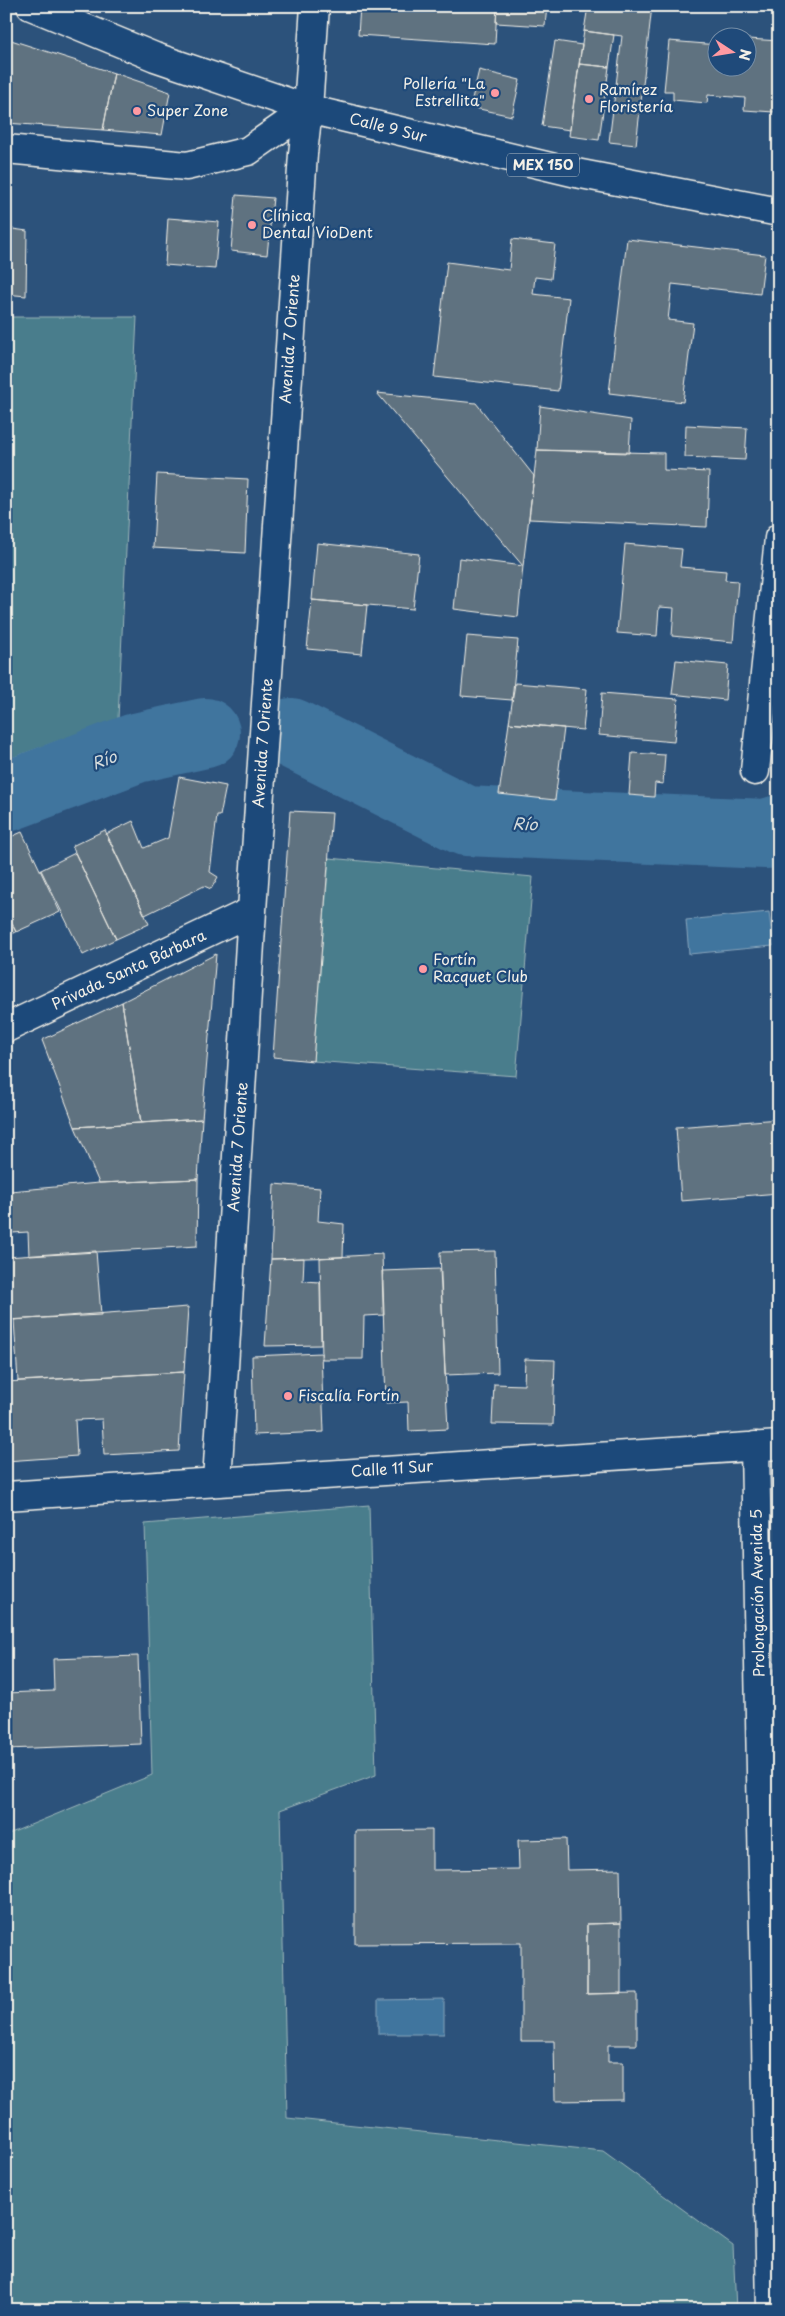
<svg xmlns="http://www.w3.org/2000/svg" width="785" height="2316" font-family="'Playpen Sans',sans-serif">
<rect width="100%" height="100%" fill="#2c527b"/>
<filter id="ink" filterUnits="userSpaceOnUse"><feTurbulence type="fractalNoise" baseFrequency=".02" numOctaves="2"/><feDisplacementMap in="SourceGraphic" scale="10" xChannelSelector="R" yChannelSelector="G"/><feConvolveMatrix kernelMatrix="1 2 1 2 8 2 1 2 1" color-interpolation-filters="sRGB"/></filter>
<g filter="url(#ink)">
<path fill="#487d8c" stroke="#9eb7ba" d="M6,317h131l-19,402 -112,41z
M329,858l204,19 -17,199 -203,-15z
M369,1505l7,270 -96,35 7,308 316,33 130,95 3,64h-730v-475l146,-60 -7,-251z"/>
<path fill="#41749e" stroke="#89a6bc" d="M769,912l4,34 -84,8 -3,-34z
M444,1999v35h-66v-34z"/>
<g fill="none" stroke-linecap="round" stroke-linejoin="round">
<path stroke="#41749e" stroke-width="70" d="M291,733l175,88 300,13 13,-4
M6,797l130,-49 69,-15"/>
</g>
<path fill="#5f7280" stroke="#f4f1e8" d="M360,6h137l-2,38 -137,-9z
M497,6h50l-2,20 -49,-3z
M588,6h64l-16,139 -27,-3 13,-106 -38,-5z
M584,31l30,4 -5,32 -30,-3z
M748,39l31,2v63l-4,-1 -1,9 -30,-2 1,-12 -37,-3 -1,8 -34,-3v-9h-9l5,-50 49,4v23h30z
M11,40l103,33 -11,57 -97,-7v-57z
M555,41l27,4 -12,85 -28,-4z
M579,64l30,3 -10,73 -30,-4z
M479,70l41,10 -8,36 -42,-9z
M114,73l56,19 -8,43 -59,-5z
M236,195l37,3 -6,57 -36,-4z
M168,218l51,4 -4,47 -50,-4z
M6,228l21,3 -1,65 -20,-2z
M512,239l43,5 -4,35 -16,-2 -2,17 36,4 -11,93 -124,-14 13,-115 62,8z
M627,239l138,16 -5,39 -88,-10 -4,36 25,3 -10,79 -74,-9z
M377,393l99,10 58,73 -11,90z
M540,406l91,14 -2,33 -92,-3z
M686,425l61,3 -2,32 -60,-3z
M537,450l127,3v17l45,2 -2,55 -178,-8z
M157,474l91,5 -3,74 -92,-5z
M317,543l102,11 -6,55 -101,-9z
M625,544l57,5 -2,18 46,4 -1,9 13,1 -5,61 -61,-6 2,-28 -15,-1 -2,29 -40,-3z
M459,558l64,8 -5,51 -64,-8z
M312,600l55,5 -5,49 -55,-5z
M467,636l51,4 -6,60 -51,-4z
M676,660l52,5 -3,35 -53,-6z
M515,683l72,6 -4,41 -74,-7z
M602,693l76,6 -4,43 -75,-7z
M509,723l55,5 -9,72 -56,-6z
M632,753l33,2 -2,29 -8,-1 -1,14 -25,-2z
M179,777l47,9 -6,30h-3l-7,56 8,5 -7,12 -7,-3 -59,29 -39,-81 27,-13 11,27 24,-10z
M290,811l42,2 -19,248 -40,-4z
M105,830l44,94 -33,15 -44,-93z
M22,832l38,80 -44,20 -10,-20v-73z
M75,853l41,86 -33,16 -42,-85z
M6,912l10,20 -10,5z
M216,954l-14,165 -61,4 -19,-121z
M122,1002l19,121 -66,4 -33,-87z
M202,1119l-4,60 -99,4 -24,-56z
M779,1119v74l-98,8 -5,-74z
M198,1179l-1,67 -168,10 -1,-24 -16,1 -2,-42 89,-8z
M274,1184l46,4 -2,33 26,3 -1,33 -72,2z
M96,1251l5,64 -95,5v-63z
M495,1251l3,122 -53,2 -5,-123z
M382,1254l2,61 -20,1 -1,43h-41l-2,-101z
M304,1258l-1,23 17,1 1,63 -56,1 6,-87z
M440,1269l8,160 -39,2 -1,-29 -22,1 -4,-132z
M188,1307l-4,65 -166,9 -4,-61z
M321,1353l3,79 -70,3 -2,-79z
M525,1359l30,1 -2,65 -61,-1 2,-40 30,1z
M184,1372l-5,79 -75,4 -2,-36 -27,1 2,36 -71,5v-79z
M138,1656l3,88 -135,5v-56l48,-2 -1,-32z
M432,1830v40l87,-1 -1,-29 48,-1 1,31 53,-1 1,54 -34,1v70l50,-1v52h-29v17h15v38l-68,1 -1,-60h-33v-98l-166,1v-113z
M621,1923v70l-34,1v-70z"/>
<g fill="none" stroke-linecap="round" stroke-linejoin="round">
<defs>
<path id="minor" d="M6,149l181,17 61,-15 60,-42
M755,771l24,-233
M6,1028l246,-117
M755,1446l16,864
M217,1481l35,-570 51,-757 5,-45 7,-103
M6,1496l773,-51"/>
<path id="major" d="M31,6l124,51 153,52 268,64 203,39"/>
</defs>
<use href="#minor" stroke="#f4f1e8" stroke-width="31"/>
<use href="#major" stroke="#f4f1e8" stroke-width="31"/>
<use href="#minor" stroke="#1f4a7a" stroke-width="28"/>
<use href="#major" stroke="#1f4a7a" stroke-width="28"/>
</g>
</g>
<g fill="#ff9aa2" stroke="#1f4a7a" stroke-width="2">
<circle cx="495" cy="93" r="5"/>
<circle cx="589" cy="99" r="5"/>
<circle cx="137" cy="111" r="5"/>
<circle cx="252" cy="225" r="5"/>
<circle cx="423" cy="969" r="5"/>
<circle cx="288" cy="1396" r="5"/>
</g>
<g text-anchor="middle" stroke-width="4.5" stroke-linejoin="round" paint-order="stroke">
<rect fill="#1f4a7a" stroke="#b4bfc7" stroke-width="1" x="507" y="153.5" width="72" height="23" rx="4"/>
<g font-size="14" font-weight="bold" fill="#f4f1e8">
<text x="543" y="170">MEX 150</text>
</g>
<g font-size="15" fill="#f4f1e8" stroke="#1f4a7a" text-anchor="start">
<text x="485" y="89" text-anchor="end">Pollería "La<tspan x="485" dy="17">Estrellita"</tspan></text>
<text x="599" y="95">Ramírez<tspan x="599" dy="17">Floristería</tspan></text>
<text x="147" y="116">Super Zone</text>
<text x="262" y="221">Clínica<tspan x="262" dy="17">Dental VioDent</tspan></text>
<text x="433" y="965">Fortín<tspan x="433" dy="17">Racquet Club</tspan></text>
<text x="298" y="1401">Fiscalía Fortín</text>
</g>
<g font-size="15" fill="#f4f1e8" stroke="#1f4a7a">
<text transform="translate(388 128) rotate(14)" y="5">Calle 9 Sur</text>
<text transform="translate(290 339) rotate(-86)" y="5">Avenida 7 Oriente</text>
<text transform="translate(263 743) rotate(-86)" y="5">Avenida 7 Oriente</text>
<text transform="translate(129 970) rotate(-25)" y="5">Privada Santa Bárbara</text>
<text transform="translate(238 1147) rotate(-86)" y="5">Avenida 7 Oriente</text>
<text transform="translate(392 1469) rotate(-4)" y="5">Calle 11 Sur</text>
<text transform="translate(758 1593) rotate(-91)" y="5">Prolongación Avenida 5</text>
</g>
<g font-size="16" font-style="italic" fill="#d9dedd" stroke="#1f4a7a">
<text transform="translate(104 760) rotate(-21)" y="6">Río</text>
<text transform="translate(525 824) rotate(2)" y="6">Río</text>
</g>
</g>
<rect width="785" height="2316" fill="none" stroke="#1f4a7a" stroke-width="25"/>
<rect x="12" y="12" width="760" height="2291" fill="none" stroke="#f4f1e8" stroke-width="2" filter="url(#ink)"/>
<g transform="translate(732 52) rotate(102)"><circle r="24" fill="#1f4a7a" stroke="#748da6"/>
<path d="M0-4L9 19L0 12L-9 19Z" fill="#ff9aa2"/>
<text y="-8" font-size="14" font-weight="bold" text-anchor="middle" fill="#f4f1e8">N</text>
</g>
</svg>
